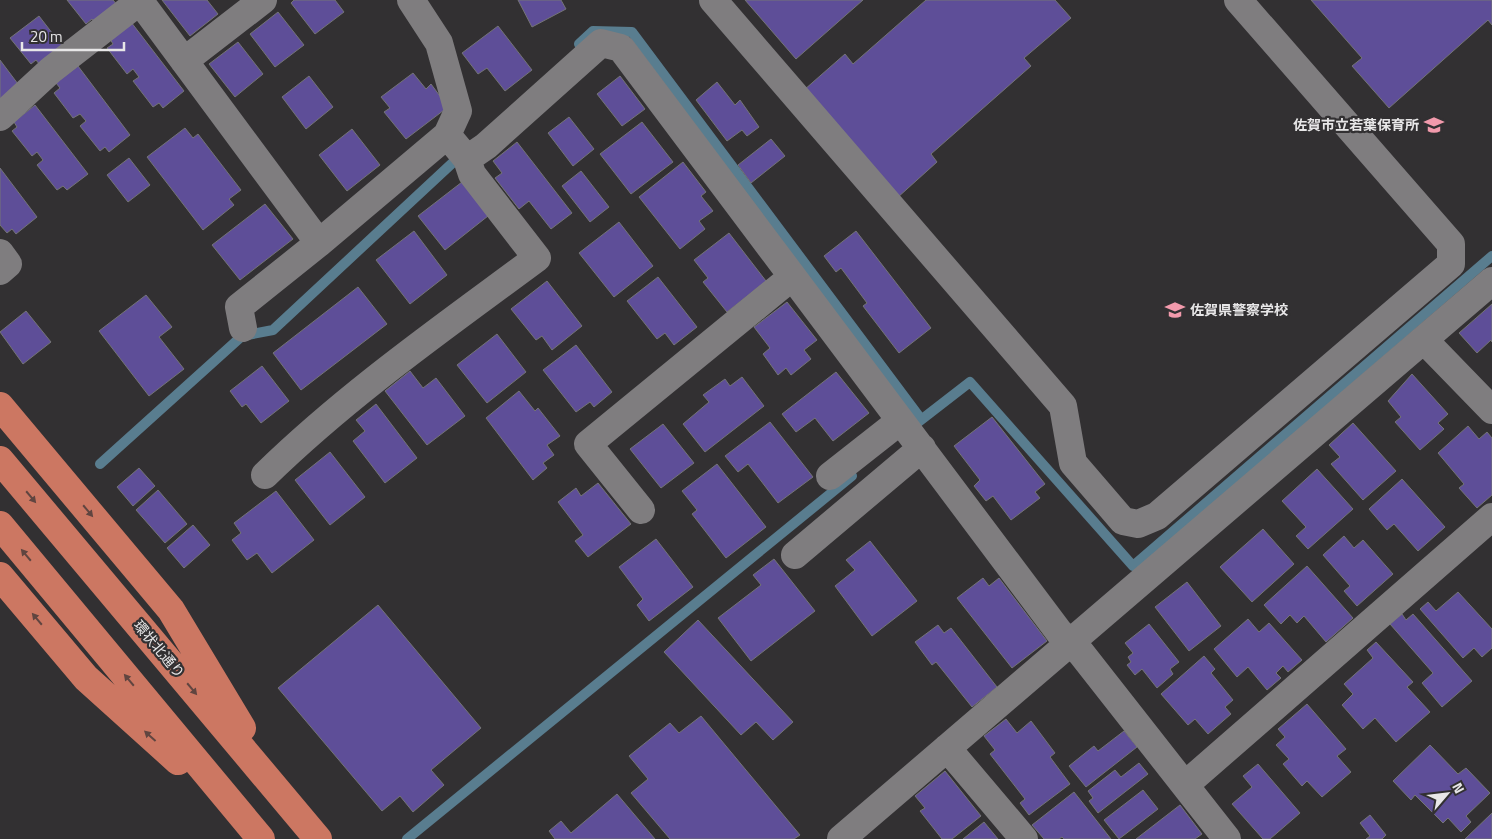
<svg xmlns="http://www.w3.org/2000/svg" width="1492" height="839" font-family="'Titillium Web','Noto Sans JP',sans-serif">
<rect width="100%" height="100%" fill="#323032"/>
<g fill="none" stroke-linecap="round" stroke-linejoin="round">
<path stroke="#597d8f" stroke-width="10" d="M579,44l14,-13 39,1 289,387
M908,430l62,-48 163,184 359,-310
M100,464l142,-128 31,-6 188,-175
M407,839l445,-363"/>
</g>
<path fill="#5e4e98" stroke="#747476" d="M67,0h46l5,6 -22,18 -4,-5 -6,5z
M162,0h45l11,14 -28,22z
M294,0h41l9,12 -29,22 -24,-31z
M518,0h43l5,9 -34,18z
M745,0h118l-67,59z
M926,0h129l16,18 -47,40 7,8 -100,88 6,8 -40,36 -93,-108 41,-36 8,10z
M1311,0h181v25l-4,-5 -99,88 -37,-42 10,-8z
M278,12l26,33 -29,22 -25,-33z
M39,16l24,31 -23,18 -4,-5 -5,4 -21,-26z
M131,22l53,69 -21,17 -4,-5 -6,4 -20,-26 6,-4 -6,-8 -6,5 -20,-26 6,-4 -3,-5z
M498,26l34,44 -27,21 -18,-23 -9,6 -16,-21z
M238,42l25,32 -28,23 -26,-33z
M0,60l21,28 -21,15z
M78,66l52,69 -21,17 -4,-5 -5,4 -20,-25 6,-5 -6,-7 -7,4 -19,-25 6,-5 -4,-5z
M413,73l13,16 5,-5 17,23 -42,32 -22,-27 6,-4 -9,-11z
M309,76l24,31 -27,22 -24,-32z
M620,76l25,33 -23,17 -25,-32z
M717,82l18,23 5,-5 19,27 -12,9 -5,-6 -15,11 -31,-41z
M35,105l53,69 -21,16 -4,-4 -6,4 -20,-25 6,-5 -6,-8 -5,4 -20,-25 5,-4 -3,-5z
M569,117l25,32 -21,17 -25,-33z
M642,122l31,40 -42,32 -31,-40z
M185,128l8,10 5,-4 43,56 -12,9 5,6 -31,25 -56,-73z
M352,129l28,36 -33,26 -28,-36z
M771,139l14,17 -34,27 -13,-18z
M517,142l55,71 -21,16 -22,-28 -10,8 -24,-31 7,-5 -9,-12z
M129,158l21,27 -22,17 -21,-27z
M683,162l23,30 -5,4 12,15 -14,10 6,8 -25,20 -41,-52z
M0,168l37,49 -21,17 -4,-5 -5,4 -7,-8z
M581,171l28,36 -19,15 -28,-36z
M462,182l26,34 -43,34 -27,-34z
M265,204l28,35 -53,41 -28,-35z
M619,222l34,44 -39,31 -35,-44z
M414,231l33,44 -37,29 -34,-44z
M856,231l75,97 -32,25 -36,-47 4,-3 -26,-35 -5,4 -12,-16z
M729,233l37,48 -39,31 -24,-30 5,-4 -14,-18z
M658,277l39,50 -23,18 -9,-12 -8,6 -30,-38z
M547,281l35,45 -30,24 -10,-14 -6,4 -25,-31z
M358,287l29,37 -86,66 -28,-37z
M146,295l26,32 -13,10 25,32 -35,27 -50,-65z
M787,302l30,38 -13,10 7,9 -20,16 -5,-7 -8,7 -15,-21 7,-6 -16,-21z
M1492,304v38l-1,-2 -14,13 -18,-20z
M26,311l25,31 -28,22 -23,-32z
M497,334l29,38 -39,31 -30,-38z
M576,345l36,47 -18,15 -4,-5 -14,10 -33,-42z
M262,366l27,35 -28,22 -15,-19 -4,3 -12,-16z
M410,371l13,17 13,-10 29,38 -38,29 -42,-54z
M836,372l33,41 -36,28 -18,-23 -19,14 -14,-18z
M1412,374l36,40 -10,9 6,6 -24,21 -25,-28 6,-5 -13,-16z
M742,377l22,29 -59,46 -22,-28 26,-22 -6,-7 22,-16 5,7z
M519,391l16,20 3,-3 22,28 -13,9 7,10 -11,8 4,5 -14,12 -47,-62z
M376,404l41,54 -32,25 -32,-42 12,-10 -9,-11z
M992,417l53,67 -10,8 5,6 -29,22 -18,-24 -7,5 -12,-15 6,-6 -26,-34z
M770,422l43,55 -35,26 -30,-39 -10,8 -13,-16z
M1353,423l43,48 -33,29 -32,-36 9,-7 -11,-12z
M663,424l31,39 -33,25 -31,-39z
M1468,426l11,13 8,-7 5,6v57l-15,13 -18,-20 5,-4 -26,-31z
M330,452l35,45 -35,28 -35,-45z
M717,464l49,63 -40,31 -34,-44 5,-4 -15,-19z
M139,468l16,18 -22,20 -16,-19z
M1317,469l36,40 -45,40 -12,-13 10,-9 -24,-26z
M1402,479l43,48 -27,24 -24,-27 -7,6 -18,-21z
M598,483l33,41 -43,33 -13,-16 8,-6 -25,-33 18,-14 5,8z
M158,490l29,34 -22,19 -29,-33z
M276,491l38,49 -42,33 -15,-20 -10,7 -15,-20 9,-7 -7,-10z
M193,525l17,20 -26,23 -17,-20z
M1263,529l31,35 -42,38 -32,-35z
M1344,536l10,12 9,-8 30,34 -36,32 -13,-15 6,-5 -27,-31z
M656,539l37,48 -44,34 -12,-16 6,-6 -24,-32z
M870,541l47,60 -45,35 -37,-50 20,-16 -9,-10z
M774,559l41,52 -64,50 -33,-43 43,-33 -8,-10z
M1307,566l46,52 -27,24 -22,-26 -7,7 -7,-8 -9,9 -17,-19z
M983,578l6,8 10,-8 48,63 -35,27 -55,-70z
M1187,582l34,44 -32,25 -34,-44z
M1458,592l34,37v19l-10,9 -8,-9 -11,10 -43,-49 8,-7 8,9z
M378,605l103,123 -50,42 13,15 -31,27 -13,-16 -18,15 -104,-123z
M1402,614l4,6 7,-6 59,67 -30,26 -20,-24 11,-10 -43,-49z
M1248,619l11,13 10,-9 33,37 -14,12 -5,-6 -7,7 5,5 -14,12 -19,-23 -11,10 -23,-28z
M698,620l95,102 -20,18 -17,-18 -15,13 -77,-83z
M1149,624l30,38 -9,7 3,5 -16,14 -15,-19 -7,6 -8,-10 4,-3 -3,-5 5,-4 -8,-10z
M938,625l6,8 7,-5 46,59 -25,20 -36,-45 -4,3 -17,-23z
M1376,642l37,40 -6,5 23,25 -34,30 -21,-24 -12,11 -21,-24 11,-11 -9,-10 29,-26 -6,-8z
M1204,656l11,13 -4,4 22,27 -8,7 6,7 -23,20 -13,-15 -7,6 -27,-31z
M1307,704l39,45 -9,7 14,16 -29,25 -15,-16 -5,5 -19,-22 6,-5 -13,-14 9,-8 -7,-8z
M701,716l99,119 -6,4h-124l-39,-46 17,-14 -19,-23 41,-33 9,10z
M1006,719l11,14 14,-12 24,32 -5,4 20,27 -41,31 -9,-12 5,-4 -35,-45 5,-4 -11,-14z
M1124,731l13,16 -51,40 -17,-21 25,-20 4,5z
M1430,745l28,29 8,-6 24,25 -24,23 5,6 -10,10 -13,-14 -5,5 -28,-28 -4,5 -18,-19z
M1139,763l9,11 -50,39 -9,-12 4,-3 -5,-7 27,-21 6,7z
M1258,764l42,49 -30,26h-7l-31,-35 20,-17 -9,-11z
M945,771l36,45 -29,23h-10l-22,-28 5,-3 -10,-12z
M1143,790l15,19 -39,30 -15,-19z
M1074,792l37,47h-47l-2,-2 -3,2h-15l-12,-14z
M617,794l38,45h-100l-6,-8 12,-10 10,12z
M1180,805l22,29 -7,5h-59z
M1492,813v26h-27z
M1370,815l16,20 -4,4h-16l4,-3 -10,-13z
M984,822l14,17h-35z"/>
<g fill="none" stroke-linecap="round" stroke-linejoin="round">
<path stroke="#7f7d7f" stroke-width="28" d="M139,0l180,243
M411,0l28,43 19,68 -11,24
M713,0l350,406 10,57 50,58 15,3 19,-8 294,-252v-20l-213,-244
M184,61l79,-61
M0,117l51,-47 89,-69
M467,159l19,-13 115,-103 20,5 438,584 22,21 146,186
M0,253l8,11 -8,7
M243,328l-4,-21 80,-64 128,-108 20,24 5,15 65,84c-93,69 -189,136 -272,217
M1424,340l68,70
M830,476l70,-55
M641,510l-53,-66 204,-167
M795,555l127,-107
M947,748l77,91
M1185,785l307,-268
M841,839l651,-558"/>
<path stroke="#cc7762" stroke-width="28" d="M0,406l171,204 71,118
M0,460l318,379
M0,525l261,314
M0,576l86,102 92,83"/>
</g>
<defs><path id="oneway-solid" d="M-6-.8H1V-3.2L6.5 0L1 3.2V.8H-6Z" transform="scale(1.25)"/></defs>
<g fill="#604540">
<use href="#oneway-solid" transform="translate(31 497) rotate(50)"/>
<use href="#oneway-solid" transform="translate(88 511) rotate(50)"/>
<use href="#oneway-solid" transform="translate(26 555) rotate(-130)"/>
<use href="#oneway-solid" transform="translate(37 619) rotate(-130)"/>
<use href="#oneway-solid" transform="translate(129 680) rotate(-130)"/>
<use href="#oneway-solid" transform="translate(192 689) rotate(50)"/>
<use href="#oneway-solid" transform="translate(150 736) rotate(-138)"/>
</g>
<defs>
<symbol id="school-bare" viewBox="-9 -9 18 18"><path d="M0-5L7-2L0 1L-7-2ZM-4 1L0 2.5L4 1V4Q0 6-4 4Z" fill="#f29aac" stroke="#323032" stroke-width="2.5" paint-order="stroke"/></symbol>
<symbol id="university-bare" viewBox="-9 -9 18 18"><path d="M0-5L7-2L0 1L-7-2ZM-4 1L0 2.5L4 1V4Q0 6-4 4Z" fill="#f29aac" stroke="#323032" stroke-width="2.5" paint-order="stroke"/></symbol>
</defs>
<g fill-rule="evenodd">
<use href="#school-bare" x="1420" y="111" width="28" height="28"/>
<use href="#university-bare" x="1161" y="296" width="28" height="28"/>
</g>
<g text-anchor="middle" stroke-width="4.5" stroke-linejoin="round" paint-order="stroke">
<g font-size="14" font-weight="bold" fill="#e8e7e8" stroke="#323032" text-anchor="end">
<text x="1419" y="130">佐賀市立若葉保育所</text>
<text x="1190" y="315" text-anchor="start">佐賀県警察学校</text>
</g>
<g font-size="14" fill="#e8e7e8" stroke="#323032">
<text transform="translate(159 649) rotate(50)" y="5">環状北通り</text>
</g>
</g>
<g transform="translate(1447 794) rotate(62)" stroke="#323032" stroke-width="4" paint-order="stroke">
<path d="M0-4L9 19L0 12L-9 19Z" fill="#e8e7e8"/>
<text y="-8" font-size="14" font-weight="bold" text-anchor="middle" fill="#e8e7e8">N</text>
</g>
<path d="M22 42v8h102v-8" fill="none" stroke="#e8e7e8" stroke-width="2.5"/>
<text x="30" y="42" font-size="15" fill="#e8e7e8" stroke="#323032" stroke-width="4" paint-order="stroke">20 m</text>
</svg>
